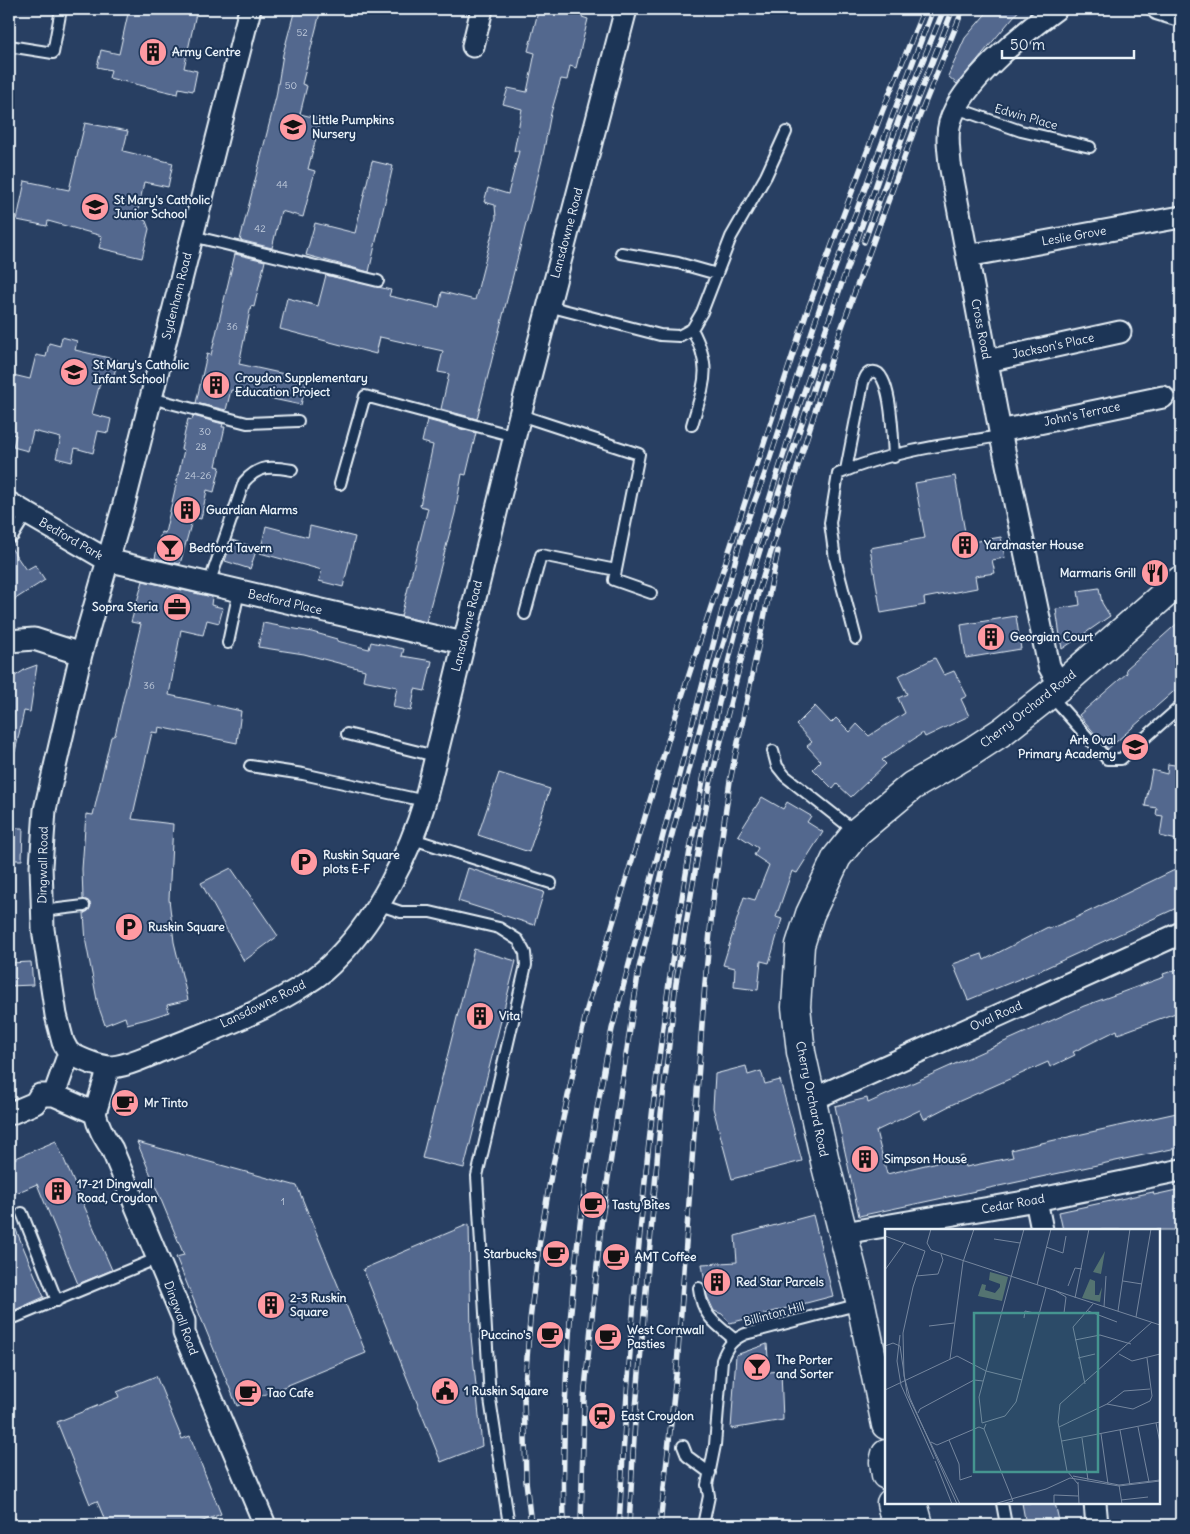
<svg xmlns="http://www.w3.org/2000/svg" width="1190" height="1534" font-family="Delius,sans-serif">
<rect width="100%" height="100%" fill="#283f62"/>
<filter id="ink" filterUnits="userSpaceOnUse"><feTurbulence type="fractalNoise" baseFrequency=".02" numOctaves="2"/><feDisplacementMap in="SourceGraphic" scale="10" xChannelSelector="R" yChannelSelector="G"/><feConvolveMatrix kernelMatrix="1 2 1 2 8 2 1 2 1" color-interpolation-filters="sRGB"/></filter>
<g filter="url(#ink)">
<path fill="#53678e" stroke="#e8f1f8" d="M129,9h68l-13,59 13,3 -4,20 -14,-3 -1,6 -69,-16 2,-8 -14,-3 4,-17 18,4z
M295,9h26l-19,75 5,2 -7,28 21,5 -13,50 7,2 -12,46 -22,-6 -9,37 -32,-8 36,-143 7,-43z
M543,9h41l-2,8 6,2 -12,49 -6,-2 -3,14 -6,-1 -10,34 -9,47 -65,259 -36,-10 8,-35 -11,-2 5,-21 -63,-14 -4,17 -96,-25 7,-31 31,8 8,-31 65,15 -2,6 50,11 3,-15 33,8 21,-82 -1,-13 -11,-3 4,-14 20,6 11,-43h-5l8,-42 -19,-5 5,-16 19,4 8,-39 -7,-2 10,-39 4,1z
M990,9h30l-63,75 -9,-8 17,-38z
M85,123l43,8 -5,20 50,12 -5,24 -24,-5 -7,34 9,5 3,8 -7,29 -43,-10 3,-12 -54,-15 -1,5 -30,-6 8,-39 44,9z
M372,161l21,5 -24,106 -63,-17 9,-32 40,10z
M235,254l30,7 -11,46 -3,-1 -12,58 68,15 -6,26 -70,-15 -5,20 -30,-7 11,-49 4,1z
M62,337l15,4 -2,9 43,10 -6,22 -11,-3 -9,35 19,5 -3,14 -10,-2 -5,22 -18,-5 -3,14 -16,-4 5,-20 -28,-7 -5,20 -15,-4 3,-12 -7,-2v-59l21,5 6,-24 10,2 3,-14 11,3z
M193,416l30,8 -1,3h3l-9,39 4,1 -6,25 -7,-2 -6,29 -8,-2 -13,47 -25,-6 6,-26 4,1 19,-83 -3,-1 7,-30 4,1z
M427,420l49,13 -10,42 -4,-1 -7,39 -29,109 -25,-6 27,-108 -8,-2 13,-61 -11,-3z
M955,476l12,67 34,-6 4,21 -13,2 3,13 -20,3 2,12 -53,10 1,7 -44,8 -11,-65 55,-10 -10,-55z
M266,526l42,11 2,-11 45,11 -12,50 -24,-6 3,-11 -62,-17z
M232,540l25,8 -7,21 -25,-8z
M9,545l17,25 9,-5 10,15 -36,23z
M143,581l69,16 -1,8 12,3 -4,15 -12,-3 -4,15 -22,-5 -12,65 72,16 -4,32 -78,-16 -1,6 -6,-1 -20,87 41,5 -4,75 5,43 14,58 -21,5 2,7 -22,7 -20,5 -2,-7 -20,8 -7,-20 -12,-62 -2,-30 4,-2 3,-5 -2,-4 -6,-3 -1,-30 4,-55 7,1 18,-78 4,-2 26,-111 -10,-2z
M1099,588l3,15 8,13 -48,33 -6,-40 24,-4 -2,-14z
M1016,616l5,33 -55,9 -5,-33z
M1181,620v65l-73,64 -29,-34 48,-42 -1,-4z
M263,623l49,9 25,7v2l32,8 2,-7 33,7 -2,7 30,5 -7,30 -10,-2 -4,22 -18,-4 4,-20 -34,-7 2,-10 -61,-16 -46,-7z
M935,658l9,17 10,-4 13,25 -6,3 8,17 -44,21 -2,-4 -41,27 4,4 -35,33 -14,-13 -4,5 -20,-20 8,-8 -14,-15 5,-4 -16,-17 19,-19 16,17 5,-5 14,14 7,-8 12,12 36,-23 -7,-15 9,-4 -9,-18z
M37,665l-7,47 -6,-1 -9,41 -6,-1v-71l17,-11z
M1168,764l13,2v75l-21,-5 3,-20 -7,-1 1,-7 -12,-2 7,-36 15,4z
M499,773l51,16 -21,63 -51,-17z
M762,797l21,12 4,-7 24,14 -4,6 16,10 -26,41 -5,-2 -16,46 6,2 -13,44 -8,-2 -3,29 -24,-3 1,-19 -12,-3 21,-68 11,3 14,-35 -15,-10 4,-7 -20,-13z
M9,828h14l-1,32h-13z
M1181,867v39l-140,64 -73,30 -15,-36 29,-10 2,6 64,-33 1,2 24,-10z
M231,868l47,68 -34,25 -43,-78z
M468,868l76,24 -10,33 -76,-24z
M474,949l42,12 -52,207 -42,-10z
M31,962l2,23 -24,1v-23z
M1181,968v43l-63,23 -1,-4 -44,22 2,3 -25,12 -2,-5 -95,42 -29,15 -4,-9 -44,21 11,43 76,-18 3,11 47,-10 -2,-7 8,-2 162,-36v35l-322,69 -24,-110 32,-8 1,5 216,-97 80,-29 -1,-3z
M746,1066l2,9 13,-4 4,13 15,-4 22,81 -70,18 -19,-71 2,-34z
M56,1141l56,129 -34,14 -41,-100 -28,12v-35z
M137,1142l160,44 69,167 -129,53 -61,-149 8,-2z
M1181,1189v41h-118l-4,-18 94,-20 1,3z
M9,1213l35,84 -29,13h-6z
M813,1215l20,81 -103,27 -8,-9 -8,-3 -7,-15 -5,-32 35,-2 -2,-26z
M469,1224l2,112 11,110 -41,16 -78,-193z
M767,1344l2,28 12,-1 2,49 -52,9 5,-74z
M156,1376l26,63 8,-3 31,78 -28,11h-86l-10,-24 -7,3 -33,-82 62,-25 -2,-5z
M1022,1503h33l5,22h-34z"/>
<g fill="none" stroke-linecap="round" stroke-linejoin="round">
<defs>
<path id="lane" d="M9,46l44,7 8,-44
M956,108l65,23 69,16
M192,236l186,45
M621,253l57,10 39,11
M548,306l112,29 19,1 13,-7 10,-17 29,-75 35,-61 20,-44
M692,329c21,40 12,54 0,96
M151,398l96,25 51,-2
M520,415l119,39 -25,126 37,13
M846,470l17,-87c2,-5 3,-10 9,-11 20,-4 21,71 22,85
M340,484l25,-88 149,40
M9,538l4,-2 14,-23
M209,584l35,-102c15,-17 27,-16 48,-12
M525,614l16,-59 75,15
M856,639l-21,-80 -5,-36 8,-49c49,-22 110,-30 163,-38
M228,643l11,-52
M1050,695l57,64h14l60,-53
M347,734l88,22
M773,751l4,15 8,10 71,56
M250,766l53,8 122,27
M413,839l138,44
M377,904l24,8h29l69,16 19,12 7,13 1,12 -49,211 13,223 19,126
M42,911l42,-5
M22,1213l35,88
M699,1288c3,27 15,35 35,51
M9,1317h7l142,-59
M683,1446l4,10 23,17
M1002,1503l4,22
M703,1525l6,-29 -2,-11 8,-40 7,-85c5,-14 10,-20 23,-26l115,-30"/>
<path id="street" d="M250,9l-127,499 -42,146 -36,156 -4,56 2,63 13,86 7,27 6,11c12,6 26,13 40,14 17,0 38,-11 54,-17 48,-19 101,-38 144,-67 12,-7 23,-17 32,-27 38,-39 71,-103 86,-155l95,-386 106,-406
M1056,9c-32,23 -95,75 -106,113 -4,14 -1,28 0,42l50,267 49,235 11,20
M1158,9l23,7
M473,46l9,-37
M967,256l214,-39
M987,361l133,-29
M1000,431l163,-34
M9,503l98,57 356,83
M9,641l25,-2 47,15
M109,1067l-14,46c3,14 9,24 17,36l72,172v12l81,192
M54,1095l15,-42
M811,1100l370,-167
M9,1114l26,-11 5,-8h14l41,18
M1036,1200l6,30
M844,1233l192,-33 145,-30
M1095,1503l2,22"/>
<path id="secondary" d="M886,1425l-25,-121 -35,-138 -25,-114 -5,-45 4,-62 10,-31 27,-57 20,-25 55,-46 59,-34 32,-21 57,-45 121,-106
M886,1454l-2,8 2,13
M891,1503l5,22
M913,1503l6,22"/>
</defs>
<use href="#lane" stroke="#e8f1f8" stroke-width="14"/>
<use href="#street" stroke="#e8f1f8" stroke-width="25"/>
<use href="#secondary" stroke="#e8f1f8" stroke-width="31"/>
<use href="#lane" stroke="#1d3557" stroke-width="10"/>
<use href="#street" stroke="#1d3557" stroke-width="21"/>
<use href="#secondary" stroke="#1d3557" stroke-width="28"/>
<defs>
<path id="rail" d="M864,242l44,-119 45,-114
M531,1525l-5,-44 -2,-85 6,-76 9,-74 13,-77 35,-160 87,-288 132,-407 76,-202 42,-103
M564,1525c-4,-166 15,-333 48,-496l130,-494 22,-59 56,-169 113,-298
M581,1525l3,-126 17,-174 38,-257 25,-103 52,-198 82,-258 101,-290 45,-110
M619,1525c15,-280 42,-562 103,-836 24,-110 65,-217 99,-324
M629,1525l6,-105 26,-306 15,-131 34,-199 48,-191 81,-258 77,-210 47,-116
M660,1525l17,-159 28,-383 9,-92 16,-110 48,-230"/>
</defs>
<use href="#rail" stroke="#e8f1f8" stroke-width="5.5"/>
<use href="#rail" stroke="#1d3557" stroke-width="4" stroke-dasharray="11" stroke-linecap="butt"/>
</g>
</g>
<defs>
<symbol id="building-disc" viewBox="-11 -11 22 22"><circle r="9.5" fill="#ff9aa2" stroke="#1d3557"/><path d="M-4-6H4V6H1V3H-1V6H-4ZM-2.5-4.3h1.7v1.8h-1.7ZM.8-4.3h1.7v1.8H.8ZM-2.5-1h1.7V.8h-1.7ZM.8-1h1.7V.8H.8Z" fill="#111"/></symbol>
<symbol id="school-disc" viewBox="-11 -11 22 22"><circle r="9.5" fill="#ff9aa2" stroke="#1d3557"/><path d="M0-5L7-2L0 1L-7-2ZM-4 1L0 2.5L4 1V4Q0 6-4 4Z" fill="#111"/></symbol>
<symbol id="bar-disc" viewBox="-11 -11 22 22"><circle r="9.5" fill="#ff9aa2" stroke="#1d3557"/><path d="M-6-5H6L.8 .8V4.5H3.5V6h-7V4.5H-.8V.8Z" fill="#111"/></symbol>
<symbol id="restaurant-disc" viewBox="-11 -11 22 22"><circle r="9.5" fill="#ff9aa2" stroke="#1d3557"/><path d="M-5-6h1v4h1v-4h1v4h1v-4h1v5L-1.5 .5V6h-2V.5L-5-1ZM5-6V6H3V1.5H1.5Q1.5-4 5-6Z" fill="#111"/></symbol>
<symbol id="office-disc" viewBox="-11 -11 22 22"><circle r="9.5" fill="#ff9aa2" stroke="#1d3557"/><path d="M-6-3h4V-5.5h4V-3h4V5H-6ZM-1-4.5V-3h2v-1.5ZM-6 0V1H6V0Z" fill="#111"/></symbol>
<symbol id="parking-disc" viewBox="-11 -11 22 22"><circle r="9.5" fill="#ff9aa2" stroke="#1d3557"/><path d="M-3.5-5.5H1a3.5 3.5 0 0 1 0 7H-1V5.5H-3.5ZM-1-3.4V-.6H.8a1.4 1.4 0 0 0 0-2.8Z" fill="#111"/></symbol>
<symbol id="cafe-disc" viewBox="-11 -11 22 22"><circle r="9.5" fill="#ff9aa2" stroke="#1d3557"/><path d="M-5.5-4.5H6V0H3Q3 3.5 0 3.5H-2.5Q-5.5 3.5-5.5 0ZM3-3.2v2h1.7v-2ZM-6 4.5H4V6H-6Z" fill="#111"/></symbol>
<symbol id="civic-disc" viewBox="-11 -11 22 22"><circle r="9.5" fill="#ff9aa2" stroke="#1d3557"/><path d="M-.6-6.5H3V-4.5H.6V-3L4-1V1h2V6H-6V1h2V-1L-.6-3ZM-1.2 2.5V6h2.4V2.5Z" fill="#111"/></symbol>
<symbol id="station-disc" viewBox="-11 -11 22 22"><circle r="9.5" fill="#ff9aa2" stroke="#1d3557"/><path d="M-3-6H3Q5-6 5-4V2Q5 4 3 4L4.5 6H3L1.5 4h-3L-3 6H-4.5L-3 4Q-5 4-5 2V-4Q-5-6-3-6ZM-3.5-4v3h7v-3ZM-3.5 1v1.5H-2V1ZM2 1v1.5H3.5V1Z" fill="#111"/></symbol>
</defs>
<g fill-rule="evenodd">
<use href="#building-disc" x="137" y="36" width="32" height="32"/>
<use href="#school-disc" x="277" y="111" width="32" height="32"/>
<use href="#school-disc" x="79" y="191" width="32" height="32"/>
<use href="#school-disc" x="58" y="356" width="32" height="32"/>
<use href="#building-disc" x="200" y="369" width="32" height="32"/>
<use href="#building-disc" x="171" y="494" width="32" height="32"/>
<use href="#building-disc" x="949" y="529" width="32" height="32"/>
<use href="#bar-disc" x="154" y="532" width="32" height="32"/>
<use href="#restaurant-disc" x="1139" y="557" width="32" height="32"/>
<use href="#office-disc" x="161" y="591" width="32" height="32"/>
<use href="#building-disc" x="975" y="621" width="32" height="32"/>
<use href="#school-disc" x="1119" y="731" width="32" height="32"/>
<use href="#parking-disc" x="288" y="846" width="32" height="32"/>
<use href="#parking-disc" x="113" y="911" width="32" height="32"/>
<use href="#building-disc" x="464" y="1000" width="32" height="32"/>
<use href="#cafe-disc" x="109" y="1087" width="32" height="32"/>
<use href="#building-disc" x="849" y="1143" width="32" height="32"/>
<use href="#building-disc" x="42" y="1175" width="32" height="32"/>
<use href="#cafe-disc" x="577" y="1189" width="32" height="32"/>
<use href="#cafe-disc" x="540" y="1238" width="32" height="32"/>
<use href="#cafe-disc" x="600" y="1241" width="32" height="32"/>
<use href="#building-disc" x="701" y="1266" width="32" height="32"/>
<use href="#building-disc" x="255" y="1289" width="32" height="32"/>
<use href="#cafe-disc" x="534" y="1319" width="32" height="32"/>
<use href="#cafe-disc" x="592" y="1321" width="32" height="32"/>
<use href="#bar-disc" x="741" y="1351" width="32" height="32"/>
<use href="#civic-disc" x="429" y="1375" width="32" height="32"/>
<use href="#cafe-disc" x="232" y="1377" width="32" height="32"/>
<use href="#station-disc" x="586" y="1400" width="32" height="32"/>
</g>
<g text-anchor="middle" stroke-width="4" stroke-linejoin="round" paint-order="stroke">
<g font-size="10" fill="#c3cede">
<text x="302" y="36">52</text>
<text x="291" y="89">50</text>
<text x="282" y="188">44</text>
<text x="260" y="232">42</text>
<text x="232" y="330">36</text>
<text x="205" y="435">30</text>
<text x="201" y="450">28</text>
<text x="198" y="479">24-26</text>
<text x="149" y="689">36</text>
<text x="283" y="1205">1</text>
</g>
<g font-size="12" font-weight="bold" fill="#e8f1f8" stroke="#1d3557" text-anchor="start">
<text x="172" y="56">Army Centre</text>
<text x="312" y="124">Little Pumpkins<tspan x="312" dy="14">Nursery</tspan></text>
<text x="114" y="204">St Mary's Catholic<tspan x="114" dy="14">Junior School</tspan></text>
<text x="93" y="369">St Mary's Catholic<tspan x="93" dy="14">Infant School</tspan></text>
<text x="235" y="382">Croydon Supplementary<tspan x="235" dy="14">Education Project</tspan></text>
<text x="206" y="514">Guardian Alarms</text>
<text x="984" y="549">Yardmaster House</text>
<text x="189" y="552">Bedford Tavern</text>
<text x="1136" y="577" text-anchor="end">Marmaris Grill</text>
<text x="158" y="611" text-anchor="end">Sopra Steria</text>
<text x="1010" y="641">Georgian Court</text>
<text x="1116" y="744" text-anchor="end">Ark Oval<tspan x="1116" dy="14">Primary Academy</tspan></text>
<text x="323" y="859">Ruskin Square<tspan x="323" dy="14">plots E-F</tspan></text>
<text x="148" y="931">Ruskin Square</text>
<text x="499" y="1020">Vita</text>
<text x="144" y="1107">Mr Tinto</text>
<text x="884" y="1163">Simpson House</text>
<text x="77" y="1188">17-21 Dingwall<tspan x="77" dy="14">Road, Croydon</tspan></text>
<text x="612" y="1209">Tasty Bites</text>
<text x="537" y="1258" text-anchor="end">Starbucks</text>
<text x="635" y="1261">AMT Coffee</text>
<text x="736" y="1286">Red Star Parcels</text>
<text x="290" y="1302">2-3 Ruskin<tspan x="290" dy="14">Square</tspan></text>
<text x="627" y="1334">West Cornwall<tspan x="627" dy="14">Pasties</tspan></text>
<text x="531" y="1339" text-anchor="end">Puccino's</text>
<text x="776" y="1364">The Porter<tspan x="776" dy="14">and Sorter</tspan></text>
<text x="464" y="1395">1 Ruskin Square</text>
<text x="267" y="1397">Tao Cafe</text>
<text x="621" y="1420">East Croydon</text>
</g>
<g font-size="12" fill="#e8f1f8" stroke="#1d3557">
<text transform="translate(1026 117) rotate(16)" y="4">Edwin Place</text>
<text transform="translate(567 233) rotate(-75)" y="4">Lansdowne Road</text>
<text transform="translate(1074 236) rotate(-10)" y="4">Leslie Grove</text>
<text transform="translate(177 296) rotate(-76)" y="4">Sydenham Road</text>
<text transform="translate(981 329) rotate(79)" y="4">Cross Road</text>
<text transform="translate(1053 346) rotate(-12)" y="4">Jackson's Place</text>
<text transform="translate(1082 414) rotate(-12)" y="4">John's Terrace</text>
<text transform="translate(71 539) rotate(30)" y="4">Bedford Park</text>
<text transform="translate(285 602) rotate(13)" y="4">Bedford Place</text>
<text transform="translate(467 626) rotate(-76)" y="4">Lansdowne Road</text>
<text transform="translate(1028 709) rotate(-38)" y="4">Cherry Orchard Road</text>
<text transform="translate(43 865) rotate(-89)" y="4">Dingwall Road</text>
<text transform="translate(263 1004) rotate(-26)" y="4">Lansdowne Road</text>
<text transform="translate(996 1016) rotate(-24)" y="4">Oval Road</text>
<text transform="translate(812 1099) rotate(78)" y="4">Cherry Orchard Road</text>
<text transform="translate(1013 1204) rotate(-10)" y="4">Cedar Road</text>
<text transform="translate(774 1314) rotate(-15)" y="4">Billinton Hill</text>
<text transform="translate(181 1318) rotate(70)" y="4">Dingwall Road</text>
</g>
</g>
<g transform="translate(885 1229)">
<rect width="275" height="275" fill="#283f62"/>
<path d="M220,22l-4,23 -8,-2zM105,43l18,5 -6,24 -24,-5 4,-12 4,1 -1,5 10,3 5,-6v-3l-11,-4zM205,50l5,2v14h4l3,-8 -2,15 -18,-4z" fill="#547371"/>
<path fill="none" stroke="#75869e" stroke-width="1" d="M46,0l-4,14 4,7 229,75M139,0l-45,168 3,26 23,-7 11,-14 30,-114M0,7l40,15 -12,36 -10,46 1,43 6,22 47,106M109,10l26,4M161,18l17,6 3,-17M0,41l20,-28M31,47l22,-2 5,-14 -2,-6M238,52l19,3M152,56l14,-56M183,57l7,-18 7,1M171,62l10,6 -2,16M190,69l14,-69M219,78l2,-31M203,82l29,11M233,82l12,-82M251,88l15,-88M139,89l1,-7 14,3M44,97l25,-3M15,106l-3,26 4,24 33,74M190,111l25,-5 31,9M0,117l8,-3 7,3 7,48 53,110M234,125l13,7 28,-7M193,129l17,-4M262,129l5,38 -2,5 -17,8 -26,-5 17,-13 26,-2M65,130l13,-97 11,-33M200,155l-12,-57 20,-23M0,161l72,-34 29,15 36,9M33,184l2,-4 54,-29 9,1M271,194l4,20M101,195l-2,5 29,72 -11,3M174,198l48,-23M253,198l11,55M235,201l10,55M216,205l7,50M197,209l6,42M64,211l10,24 1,16 12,-4M177,212l98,-19M46,213l6,3 42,-18 5,2M50,232l17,43M188,247l46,9 41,-5M193,253l1,22M193,255l-11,-13 -9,-49 2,-18 92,-82M234,256l3,19M236,271l27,-3M109,275l52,-15 24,-11 49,8 41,-5M169,275v-9l24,1"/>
<path fill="#459590" fill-opacity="0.15" stroke="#459590" stroke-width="2.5" d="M89,84h124v159h-124z"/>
<rect width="275" height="275" fill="none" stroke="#e8f1f8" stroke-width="2.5"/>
</g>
<rect width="1190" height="1534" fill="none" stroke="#1d3557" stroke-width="30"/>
<rect x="15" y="15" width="1160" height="1504" fill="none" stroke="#e8f1f8" stroke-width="2" filter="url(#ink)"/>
<path d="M1002 50v8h132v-8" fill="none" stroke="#e8f1f8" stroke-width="2.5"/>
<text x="1010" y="50" font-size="15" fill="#e8f1f8" stroke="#1d3557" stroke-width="4" paint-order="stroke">50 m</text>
</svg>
